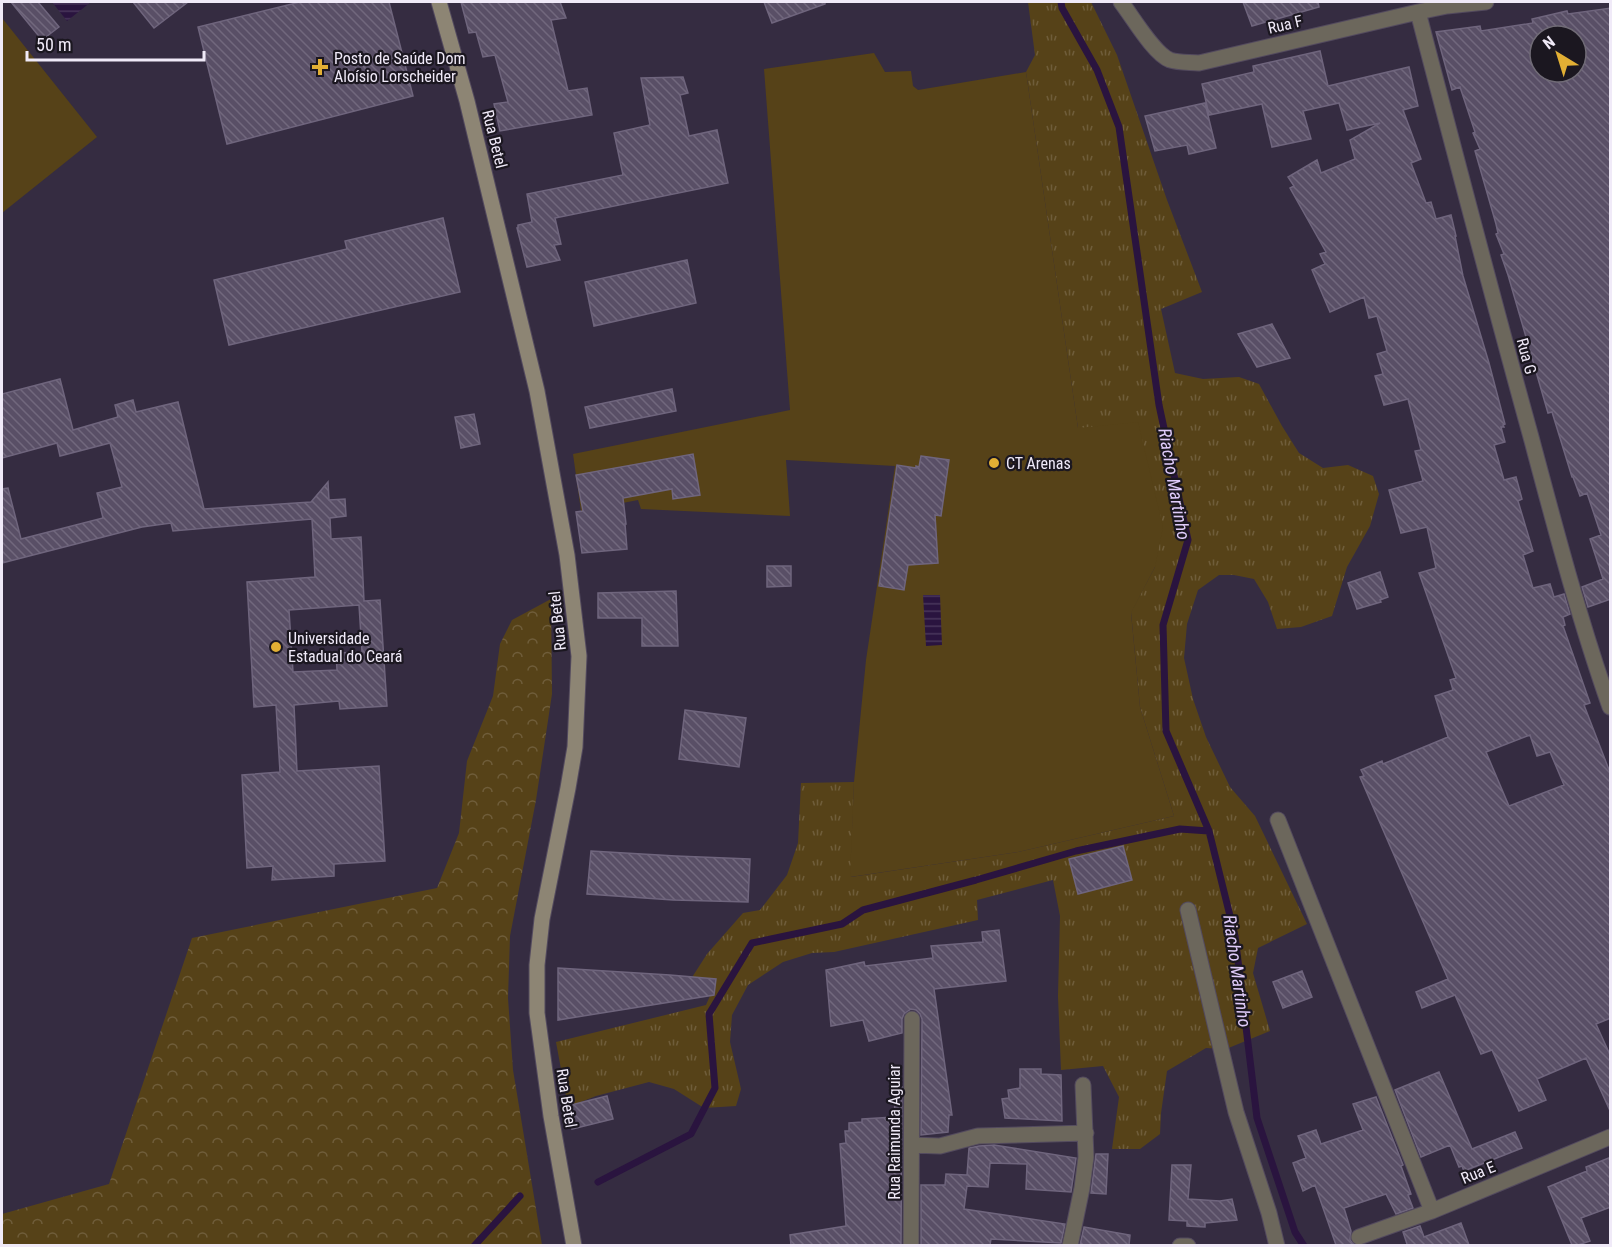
<svg xmlns="http://www.w3.org/2000/svg" width="1612" height="1247" font-family="'Roboto Condensed',sans-serif">
<defs>
<pattern id="grass-tufts" width="24" height="20" patternUnits="userSpaceOnUse" patternTransform="scale(1.5)"><rect width="24" height="20" fill="#564218"/><path d="M3 7l-1-3M5 7V3M7 7l1-3M15 17l-1-3M17 17v-4M19 17l1-3" fill="none" stroke="#6f5d3a"/></pattern>
<pattern id="forest-crowns" width="20" height="18" patternUnits="userSpaceOnUse" patternTransform="scale(1.5)"><rect width="20" height="18" fill="#564218"/><path d="M2 6a3 3 0 1 1 6 0M12 15a3 3 0 1 1 6 0" fill="none" stroke="#6f5d3a"/></pattern>
<pattern id="water-rules" width="6" height="5" patternUnits="userSpaceOnUse" patternTransform="scale(1.5)"><rect width="6" height="5" fill="#2a143f"/><path d="M0 2.5h6" fill="none" stroke="#49365c"/></pattern>
<pattern id="building-back-hatch" width="6" height="6" patternUnits="userSpaceOnUse" patternTransform="scale(1.5)"><rect width="6" height="6" fill="#594f66"/><path d="M-1 5l2 2M0 0l6 6M5-1l2 2" fill="none" stroke="#71687d"/></pattern>
</defs>
<rect width="100%" height="100%" fill="#352c41"/>
<path fill="url(#grass-tufts)" d="M1028,2h63l26,53 50,145 35,92 -41,17 14,64 28,6 36,-2 20,7 23,42 17,27 24,15 25,-3 25,11 6,18 -9,32 -23,41 -15,49 -31,11 -24,2 -9,-27 -14,-23 -20,-4h-15l-21,15 -11,34 -3,34 9,41 13,38 24,50 25,29 52,108 -49,24 -5,25 17,58 -44,18 -20,-1 -39,23 -6,42 -1,21 -20,15h-28l7,-52 -16,-31 -42,4 -3,-74 2,-80 -7,-36 -76,20 1,20 -144,32 -22,1 -29,9 -35,23 -16,30 -2,27 11,47 -5,17 -32,2 -30,-19 -25,-7 -53,14 -28,11 -12,-65 150,-37 10,-23h-27l18,-28 36,-41 17,-3 27,-35 11,-32 3,-60 53,-1 -3,95 167,-25 156,-36 -34,-109 -9,-95 24,-45 -77,-139 -52,-356 9,-17z"/>
<path fill="url(#forest-crowns)" d="M551,599l1,95 -16,106 -26,136 -2,62 5,72 29,175h-540v-31l107,-30 83,-246 245,-50 22,-55 8,-72 26,-65 7,-52 12,-24z"/>
<path fill="#564218" d="M2,18l95,119 -95,76z
M874,53l11,19 26,-1 2,15 5,4 108,-18 52,356 60,-6 25,105 -8,40 -24,46 9,94 34,109 -156,36 -168,25 4,-95 12,-122 29,-194 -109,-6 4,56 -149,-7 -3,-9 -57,11 -8,-57 217,-44 -26,-341z"/>
<path fill="url(#water-rules)" d="M52,2h39l-24,19z
M923,595h17l2,50 -16,1z"/>
<g fill="none" stroke-linecap="round" stroke-linejoin="round">
<path stroke="#2a143f" stroke-width="7" d="M1061,2l1,6 35,62 22,57 40,278 29,135 -25,85 3,106 43,100 26,105 22,182 38,114 9,14
M598,1182l93,-48 24,-46 -6,-74 43,-71 90,-19 21,-14 113,-30 100,-29 104,-22 29,2
M474,1246l46,-50"/>
</g>
<path fill="url(#building-back-hatch)" stroke="#6f657d" stroke-width="1.5" fill-rule="evenodd" d="M11,2h27l21,25 -17,13z
M133,2h55l-34,26z
M300,2h89l24,94 -186,48 -29,-117z
M461,2h99l6,16 -15,2 17,71 19,-3 5,27 -92,16 -6,-27 14,-2 -13,-47 -12,2 -7,-25 -7,1z
M764,2h61v2l-53,19z
M1243,2h75l1,5 -67,19z
M1611,8v591l-23,8 -6,-20 21,-8 -13,-40 11,-4 -14,-42 -7,3 -7,-19h-1l-20,-65 -4,1 -40,-138 -7,-20 3,-1 -8,-20 2,-1 -2,-9 -21,-73 5,-2 -7,-16 2,-1 -15,-45 -8,3 -16,-58 44,-6 1,5 52,-8 -1,-4 35,-8 1,3zM1540,36h36v36h-36z
M1320,51l8,35 81,-19 9,39 -15,4 18,49 -10,4 15,40 5,-1 5,17 15,-4 5,21h-1l8,40 26,87 16,61 -2,1 1,2h-3l4,15 -11,3 10,35 12,-3 6,22 -4,2 15,50 -10,4 10,33 17,-4 4,13 10,-3 6,20 -7,3 2,8 -2,1 27,77 -6,2 27,70v243l-15,6 15,33v56l-25,-55 -49,21 9,21 -27,11 -27,-61 -11,4 -26,-59 -33,13 -6,-16 32,-13 -88,-202 4,-1 -3,-6 21,-9 1,3 65,-27 -13,-41 18,-6 -3,-10 6,-2 -37,-105 17,-5 -9,-41 -26,6 -12,-43 34,-9 -8,-30 6,-1 -13,-51 -24,6 -9,-29 8,-2 -6,-20 10,-3 -10,-35 -8,2 -5,-21 -34,15 -18,-42 13,-6 -5,-10 6,-2 -36,-64 4,-2 -6,-9 29,-17 4,13 34,-14 -5,-19 30,-17 -33,7 -8,-27 -36,8 8,28 -39,8 -10,-43 -53,11 -7,-31 52,-12 -1,-6zM1530,735l7,21 13,-4 14,33 -55,21 -23,-54z
M683,77l5,16 -8,2 9,41 28,-6 11,53 -173,35 6,26 -7,1 6,15 -33,7 -10,-39h1v-3l14,-3 -5,-28 96,-19 -9,-42 36,-8 -9,-47z
M1205,103l11,45 -27,6 -2,-9 -32,6 -10,-35z
M443,218l17,74 -231,53 -15,-65 133,-31 -2,-8z
M687,260l9,43 -102,23 -9,-44z
M1272,324l18,34 -33,9 -19,-33z
M60,379l13,51 45,-13 -3,-12 18,-5 3,12 42,-10 26,107 107,-7 17,-20 1,18 16,-1 1,17 -16,2 1,21 30,-2 3,64 16,-1 7,106 -47,3 -1,-8 -45,4 3,66 82,-5 6,95 -51,3v12l-62,4 1,-14 -26,2 -5,-93 38,-3 -4,-67 -22,2 -7,-125 68,-5 -3,-58 -139,12 -2,-8 -29,4 -140,36v-74l6,-1 13,51 82,-21 -6,-25 25,-6 -12,-44 -50,13 -3,-13 -55,15v-64zM359,605l3,47 -26,1 1,17 -44,2 -4,-62z
M672,389l4,22 -86,17 -5,-21z
M474,414l6,30 -19,4 -6,-31z
M693,454l7,41 -27,4 -1,-10 -49,9 3,26h-1l2,25 -45,4 -6,-41 7,-1 -7,-36z
M921,456l28,4 -8,56 -6,-1 3,48 -30,2 -4,25 -25,-4 18,-121 19,3v-2l3,1z
M767,566h24v20l-24,1z
M1380,572l8,25 -8,3 1,2 -24,7 -9,-26z
M676,591l2,55h-36v-28h-44v-25z
M685,710l61,8 -7,49 -60,-8z
M1123,846l9,34 -54,14 -9,-35z
M591,851l85,5 74,3 -2,43 -75,-2 -86,-6z
M999,930l7,51 -72,8 18,126h-3l-1,17 -27,3 1,-116 -2,-5 -4,-4 -5,-1 -7,5 -2,5v14l-33,8 -6,-21 -32,6 -5,-56 38,-8 1,4 68,-8 -2,-12 52,-4 -1,-10z
M558,968l112,7 46,4 -2,16 -156,25z
M1302,971l10,26 -29,11 -10,-26z
M1020,1069h21v5l20,1 1,46 -57,-3 -3,-19 7,-1 -1,-8 12,-2z
M1439,1072l33,77 43,-17 7,16 -58,23 -2,-5 -3,1 -9,-22 -29,12 -26,-67z
M894,1087h8l-1,158h-110l-1,-10 56,-9 -6,-82 6,-1 -1,-12h4v-8l13,-1v-3l33,-2z
M607,1096l6,23 -41,10 -5,-23z
M1376,1097l27,68 -2,1 10,28 -3,1 5,13 -17,6 -10,-20 -42,14 7,23 -1,9 5,5h-19l-21,-60 -12,6 -10,-28 13,-5 -8,-22 18,-6 5,14 42,-14 -10,-26z
M994,1145l82,13 -5,34 -45,-3 1,-25 -37,-1 -2,24 -21,-1 -3,23 101,15 -4,19 -70,-4 -1,6h-69v-60h24l1,-11 21,1 2,-27 10,-2z
M1096,1154h12l-2,40 -15,-1z
M1611,1157v50l-30,11 9,23 -12,4h-6l-24,-58 39,-16 -1,-4z
M1172,1165h19l-3,34 32,2 12,-2 5,21 -32,3v4l-18,-1v-5l-18,-1z
M1461,1223l8,22h-63l1,-1 -4,-12 17,-6 4,11z
M1084,1227l46,8 -1,10h-49z"/>
<g fill="none" stroke-linecap="round" stroke-linejoin="round">
<defs>
<path id="street" d="M1121,2c11,14 33,52 49,58 9,3 20,2 29,3l219,-51 29,-6 39,-4
M1418,12c37,142 74,284 113,425 24,90 48,182 79,270
M1278,820l154,391
M1188,910l48,202 33,101 8,33
M912,1145l28,1 38,-10 108,-3
M1359,1237l73,-26 178,-74
M911,1246l1,-227
M1070,1246l12,-58 4,-31 -3,-72
M1180,1246h8"/>
<path id="secondary" d="M439,2l28,99 70,290 30,164 12,101 -4,91 -7,41 -26,131 -5,46v48l14,103 23,130"/>
</defs>
<use href="#street" stroke="#534a5e" stroke-width="17"/>
<use href="#secondary" stroke="#534a5e" stroke-width="17"/>
<use href="#street" stroke="#6c675c" stroke-width="15"/>
<use href="#secondary" stroke="#8d8574" stroke-width="15"/>
</g>
<g fill="#e2af34" stroke="#1b1720" stroke-width="2">
<path d="M317 58h6v6h6v6h-6v6h-6v-6h-6v-6h6z"/>
<circle cx="994" cy="463" r="6"/>
<circle cx="276" cy="647" r="6"/>
</g>
<g text-anchor="middle" stroke-width="4.5" stroke-linejoin="round" paint-order="stroke">
<g font-size="16" fill="#f0eaf8" stroke="#1b1720">
<text transform="translate(1285 24) rotate(-13)" y="6">Rua F</text>
<text transform="translate(495 139) rotate(76)" y="6">Rua Betel</text>
<text transform="translate(1527 356) rotate(75)" y="6">Rua G</text>
<text transform="translate(557 621) rotate(-96)" y="6">Rua Betel</text>
<text transform="translate(567 1098) rotate(81)" y="6">Rua Betel</text>
<text transform="translate(894 1132) rotate(-90)" y="6">Rua Raimunda Aguiar</text>
<text transform="translate(1478 1172) rotate(-22)" y="6">Rua E</text>
</g>
<g font-size="16" fill="#f0eaf8" stroke="#1b1720" text-anchor="start">
<text x="334" y="64">Posto de Saúde Dom<tspan x="334" dy="18">Aloísio Lorscheider</tspan></text>
<text x="1006" y="469">CT Arenas</text>
<text x="288" y="644">Universidade<tspan x="288" dy="18">Estadual do Ceará</tspan></text>
</g>
<g font-size="18" font-style="italic" fill="#e0ccfa" stroke="#1b1720">
<text transform="translate(1174 484) rotate(80)" y="6">Riacho Martinho</text>
<text transform="translate(1237 971) rotate(82)" y="6">Riacho Martinho</text>
</g>
</g>
<rect width="1612" height="1247" fill="none" stroke="#f0eaf8" stroke-width="6"/>
<g transform="translate(1558 54) rotate(322)"><circle r="28" fill="#1b1720" stroke="#706b76" stroke-width="1.5"/>
<path d="M0-4.5L10 22L0 15L-10 22Z" fill="#e2af34"/>
<text y="-9" font-size="16" font-weight="bold" text-anchor="middle" fill="#f0eaf8">N</text>
</g>
<path d="M27 51v9h177v-9" fill="none" stroke="#f0eaf8" stroke-width="3"/>
<text x="36" y="51" font-size="18" fill="#f0eaf8" stroke="#1b1720" stroke-width="4.5" paint-order="stroke">50 m</text>
</svg>
